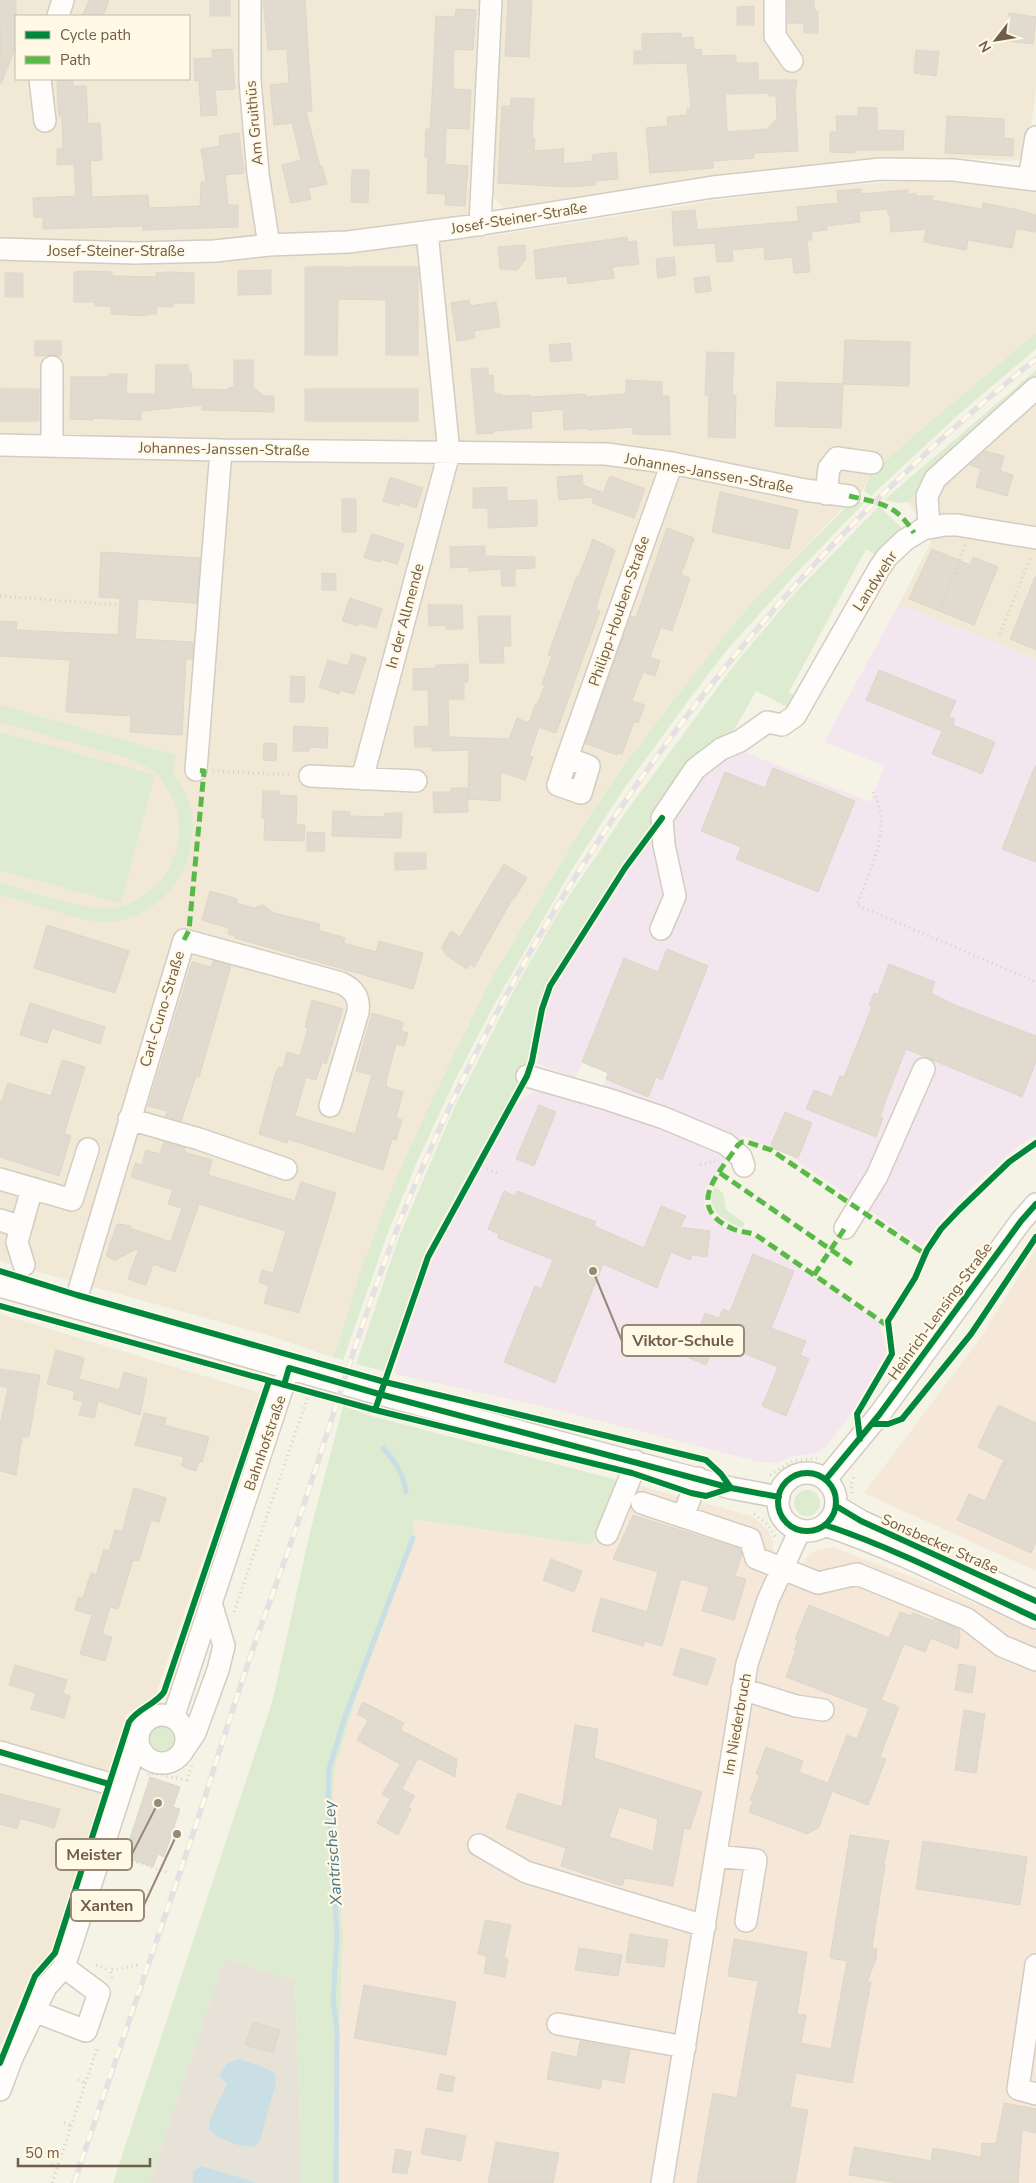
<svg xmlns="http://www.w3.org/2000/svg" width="1036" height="2183" font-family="'Nunito Sans',sans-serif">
<rect width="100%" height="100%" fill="#f5f2e6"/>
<path fill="#f1e9d6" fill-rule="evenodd" d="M0,0h479l-10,213 16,24 233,-37 116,-14 76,-5 66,2 60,7v143l-117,98 -50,45 -6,14 -23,21 -87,90 -48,59 -79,102 -36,53 -102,169 -22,45 -134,328 -65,-22 -267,-74zM16,16h173v63h-173z
M500,0h536v88l-7,55 -5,13 -10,5 -77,-4 -111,7 -104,12 -209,33 -10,-2 -11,-11z
M1036,382v277l-137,-55 34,-66 -25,-36 37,-37z
M0,1314l260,79 -104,301 -30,21 -75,237 -20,21 -31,75z"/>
<path fill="#f6e8d9" d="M1036,1249v322l-172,-78 113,-150z
M621,1481l131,35 16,14 4,9 2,16 26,13 6,-10 8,-7 18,-4 106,40 98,44v552h-697l-1,-112 5,-136 -10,-139 2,-28 77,-249 179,25z"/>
<path fill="#e7e2d7" d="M224,1959l71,21 7,203h-153z"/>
<path fill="#f3e6ef" d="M899,604l137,55v476l-19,12 -46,41 -25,26 -24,31h-2l-131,-90 -47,-20 -4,6 -134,-56 4,-12 -26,-10 -7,15 -39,-15 10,-55 8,-20 70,-113 68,-94 31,-29 12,5 4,-7 131,52 15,-36 -61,-24z
M543,1087l55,12 132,53 -25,37 -1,17 7,11 14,11 14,6 13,2 128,87 6,24v7l-39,66 -23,28 -8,5 -26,4 -13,6 -17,-1 -214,-55 -150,-33 -1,-5 37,-111 84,-154 15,-11z"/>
<path fill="#ddecd1" d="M1036,333v16l-77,65 -88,82 -7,-5 5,-15 50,-45z
M1036,370v12l-91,83 -37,37 -9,1 -15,-3z
M853,500l11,3 -62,64 -76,84 -29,38 -74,101 -51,79 -77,134 -41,79 -37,80 -28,68 -46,130 -11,-3 7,-16 23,-74 31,-81 31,-69 64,-133 102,-169 36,-53 79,-102 48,-59z
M879,506l25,24 -25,27 -13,-8 -77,143 12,7 -10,8 -6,-1 -29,-15 -30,54 -41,31 -64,92 -73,115 -9,21 -5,21 -7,42 -101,182 -42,122 -28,-7 43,-127 56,-131 60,-118 48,-83 65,-96 107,-145 59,-70z
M0,705l176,50 -3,19c43,47 12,132 -50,146 -12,3 -25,2 -38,0l-85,-25v-13c31,9 87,32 118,25 50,-12 78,-71 50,-116 -4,-7 -9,-16 -16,-21 -18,-12 -40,-16 -61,-22 -30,-9 -61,-17 -91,-26z
M0,732l155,43 -34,128 -121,-32z
M715,1187l8,6 3,17 19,13 -3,5c-19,-8 -39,-19 -27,-41z
M343,1406l28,10 250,65 -29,64 -180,-26 3,18 -57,156 -23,75 -2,28 10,139 -5,136 1,112h-37l-7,-203 -71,-21 -75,224h-36l160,-484 37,-167z
M794 1503a13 13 0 1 1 26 0a13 13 0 1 1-26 0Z
M149 1739a14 14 0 1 1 28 0a14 14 0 1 1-28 0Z"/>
<path fill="#c9dee5" d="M239,2059l29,10 7,5 1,8 -16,58 -5,6c-14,3 -35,-7 -46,-16v-8l18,-38 -8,-9 9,-12z
M201,2166l54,16 -1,1h-61v-11z"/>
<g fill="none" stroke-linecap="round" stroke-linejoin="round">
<path stroke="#c9dee5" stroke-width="5" d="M383,1448c12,13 21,27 23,44
M336,2183l1,-153 -4,-29 4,-66 -9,-136 1,-30 16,-52 68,-179"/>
</g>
<path fill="#e1dace" stroke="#ddd6c9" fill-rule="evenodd" d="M0,0h16v46l-15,38z
M89,0h20l-6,16h-21z
M210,0h20v16h-20z
M263,0h42l7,111h-6l14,56 2,-1 5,18 -19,4 3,11 -20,4 -9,-38 19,-5 -9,-37 -18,2 -4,-40 19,-2 -2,-34 -19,1z
M508,0h24l-3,57 -24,-1z
M788,0h26v8l4,4v21h-14v-10h-16z
M754,6v19h-17v-18z
M456,9l20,1 -3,40 -19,-1 -1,23v17l18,1 -2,39 -23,-1 -1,36 23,2 -3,40 -20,-1 1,-11 -19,-1 1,-36h-3l1,-28h4l2,-30 4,-83 19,1z
M1009,13l27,4 -3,27 -27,-3z
M681,33l1,5 11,-1 1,13 7,-1 1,7 34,-1v8h22v17h39l-2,13 3,58 -44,2v5l-41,3v7l-63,5 -4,-45 22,-2 -1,-9 20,-2v-7h4l-4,-45 -53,1v-13h8v-17zM769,93v3h7l1,23 -10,10 -40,3 -2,-38z
M232,49l3,40 -20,1 2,25 -16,1 -2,-36 -4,1 -1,-22 19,-1 -1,-8z
M916,50l23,2 -3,24 -22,-3z
M57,79h16v7h13l2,38 12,-1 2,37 -12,1 2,36 56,-2 1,13 51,-2 1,-24h5l-5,-33 19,-3 -1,-10 20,-3 5,40 -19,2 3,30h10v22l-95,3v-4l-100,3v-12h-9l-1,-19 43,-2 -2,-32 -17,1v-16l6,-1 -1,-32h-3l-1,-9z
M511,98l23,1 -2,39 3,1 -1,12 30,-2 -1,15 30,-3 -1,-6 24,-3 2,27 -23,2v4l-26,2 -71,-4 4,-77h9z
M858,107l19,1v22l27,1 -1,19h-48v3l-25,-1v-20h7l-1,-16h22z
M947,116l57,3v19l10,1 -1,17 -68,-3z
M352,170h17l-1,33 -17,-1z
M861,189v5l47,-4v5l8,-2v3h17l-2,4 51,9 1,-6 36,7 17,5v17l-20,-3 -4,19 -44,-8 -2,10 -42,-8 2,-13 -35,3 -1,-18h-2l-1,-5 -28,2 1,11 -33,4v4l-16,2 1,8h-5l3,32 -16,1 -2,-16 -27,3 -1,-13 -32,3 1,11 -16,1 -2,-19 -41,3 -2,-34 23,-2 2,20 102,-9 -2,-14 41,-4 -1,-12z
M627,237l1,5 8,-1 3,23 -27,3 2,11 -46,6 -1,-8 -31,3 -2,-29z
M525,245l1,14 -9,11 -17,-1 -2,-22z
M674,257l2,18 -18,3 -2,-19z
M305,267h43v2l2,-2h68v88h-32v-55l-48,-1 -1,56h-32z
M271,270v24l-33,1v-24z
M84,271l28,1v4l44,1v-4l13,-1 25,1v30h-21v4l-16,-1 -1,8h-9v2l-36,-2v-8h-16v-4h-21v-30z
M5,273h18v24h-18z
M709,276l2,15 -15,2 -2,-15z
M469,300l1,6 26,-4 4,25 -26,4 1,7 -18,3 -6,-38z
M845,340l65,2 -1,44 -66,-2z
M35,341h26v15l-9,-1 -17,1z
M570,343l2,17 -21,2 -2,-17z
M707,352l27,1 -2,42h4l-1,43 -27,-1 1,-42h-4z
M234,360h19v27l11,9h10v16l-72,-2v-5l-61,6v9l-48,-2v2l-23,-1 1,-42h38v-3h18l-1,20h29l1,-29h32v7h3l1,17 36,1v-2l6,-1z
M488,368v8l5,-1 1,19h8l1,2 27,-1v2l55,-3 1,3 40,-3v-14l36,2v14h7l1,39 -37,-1v-7l-45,3 -1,-2 -23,2 -1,-21 -32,3 1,16 -39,3v2l-16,1 -6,-65z
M777,382l66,2 -2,44 -66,-2z
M0,389h39v32h-39z
M305,389h113v32h-113z
M985,451l19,5 -4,15 13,4 -6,21 -31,-9 5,-18 -11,-4z
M582,475l1,10 20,8 7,-17 35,13 -11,29 -42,-15 2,-6 -35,3 -2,-23z
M390,477l33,11 -7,20 -16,-6 -1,4 -16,-5z
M507,487v14l30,-1v26l-49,2v-20h-15v-20z
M720,492l78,18 -9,39 -77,-17z
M342,499h14v33h-14z
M667,528l27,10 -13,37 9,3 -18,53 -11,-4 -11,30 10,4 -5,15 -12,-4 -11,29 13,4 -7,18 -4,-1 -12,32 -4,-1 -1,2 -32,-12 46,-127 5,2z
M372,534l32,10 -7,20 -16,-5 -1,3 -16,-5z
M593,539l22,11 -17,50 -2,10 4,1 -44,122 -17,-6 -10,29 4,1 -8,23 -24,-8 -1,29 -32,-2 1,-49 -37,1v-4h-17l-1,-20 15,-1 -1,-36h-15v-21l23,-1v-3l32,-1v18h-4v17h-16l1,38 60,2 8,-21 12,5 6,-18 3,-2 7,-18 -3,-1 10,-28 -4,-1 29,-79h2z
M485,546v10l50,1v11l-20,1v17h-13l-1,-17 -32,2v-4l-18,1 -1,-21z
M932,549l38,16 3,-8 25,10 -24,58 -65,-26z
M101,552l99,6 -3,45 -59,-4 -3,40 58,3 -1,17h-6l-4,76 -52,-3 1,-16 -65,-4 4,-52 -70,-4v-35l17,1 -1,8 102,5 2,-37 -21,-1z
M322,573l14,1v16h-14z
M1035,577h1v73l-26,-11z
M350,598l32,11 -6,19 -17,-5 -1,3 -16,-5z
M428,605h34l1,24h-17v-4l-17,1z
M478,616h32l1,30h-8l1,17h-24z
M352,654l14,4 -12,36 -14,-4 -1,4 -20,-7 9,-27 20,6z
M879,670l77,31 -7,16 6,2 -2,6 42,17 -13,32 -50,-20 10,-23 -76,-31z
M291,676l14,1 -1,25h-14z
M294,726l34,2 -1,20 -17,-1 -1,4h-16z
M264,743l13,1 -1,17 -13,-1z
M1035,766h1v96l-34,-13z
M773,768l82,33 -37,91 -82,-33 5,-12 -40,-16 24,-59 40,16z
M451,788h16l1,24 -34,1 -1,-21h18z
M263,791h16v4l18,1 -1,29h9l-1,16 -40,-1 1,-21 -3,-1z
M333,811l17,1v4l34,1 1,-4h17l-1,25 -69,-2z
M307,832l18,1 -1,18h-17z
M395,853h31v16l-31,1z
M504,864l23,14 -13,21 -1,-1 -39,69 -4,-3 -3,5 -21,-14 -4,-8 9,-16 9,6z
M210,891l27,8 -1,4 18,5 9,-3 11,8 46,11 -2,6 27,8 -2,5 33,9 3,-11 44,12 -10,36 -178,-51v-2l-7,-2 1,-6 -27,-8z
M47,925l82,26 -14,42 -81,-25z
M667,949l41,17 -46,114 -6,-3 -8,20 -42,-18 2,-6 -26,-11 42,-104 34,14z
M213,961l18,5 -32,111 -3,-1 -15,45 -16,-5 2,-5 -19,-5 44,-144 19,5z
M889,964l46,18 -4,11 24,12 81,31v26l-14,35 -116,-48 -23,58h1l-4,10 3,1 -7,19 -70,-28 8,-19 18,7 8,-21 4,1 28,-70 -3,-1 5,-13 4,1z
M312,1000l31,9 -17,55 -4,-2 -6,18 -10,-3 -11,39 60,18 17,-59 -16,-4 16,-58 31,9 -2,9 7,2 -4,13 -8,-2 -9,34 -1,9 17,5 -7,26 6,2 -6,20 -4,-1 -9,31 -95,-31 -1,4 -28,-9 17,-62 3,-5 4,1 4,-16 13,4 8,-28 -3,-1z
M30,1003l75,24 -5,17 -48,-16 -5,15 -27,-8z
M62,1060l23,7 -21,67 7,2 -12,40 -59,-19v-56h2l6,-18 43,13z
M539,1105l17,7 -22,54 -18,-7z
M785,1112l27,11 -14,35 -28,-11z
M164,1142l21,6 -1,4 28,8 -4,15 87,26 6,-19 35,11 -37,120 -35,-10 5,-17 -10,-4 3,-12 11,3 13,-42 -87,-27 -24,68 -22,-8 -7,21 -18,-6 11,-31 -24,12 -9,-4 11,-32 14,2 -1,2 41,14 11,-34 -14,-4 5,-14 -42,-13 4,-14 7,2 4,-15 14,4z
M504,1191l11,5 2,-5 79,31 -2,4 50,22 17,-42 25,10 -6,11 30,4 -3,26 -15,-2 -2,5 -19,-8 -14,36 -54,-24 -48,119 -51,-21 31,-76 6,3 12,-29 -55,-22 1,-4 -11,-5z
M753,1254l41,17 -23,57 35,13 -6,14 9,4 -23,57 -24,-10 16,-39 -62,-25 -10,23 -19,-8 18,-44 14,5 4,-9 7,3z
M56,1350l28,8 -5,21 40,11 5,-18 23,7 -7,36 -42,-14 -4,17 -15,-3 4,-13 -10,-3 2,-8 -28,-7z
M0,1369l40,6 -11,62h-7l-6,38 -16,-4v-45l8,-38 -8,-2z
M998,1405l38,18v119l-5,11 -74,-33 12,-26 16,7 19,-41 -26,-13z
M144,1413l22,5 -2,7 45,12 -7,25 -3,-1 -3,10 -15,-5 3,-9 -49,-12z
M134,1488l32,10 -7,24 -8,-2 -12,41 -6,-1 -15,49 -8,-2 -8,27 10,3 -7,24 -25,-7 12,-39 -17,-5 3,-13 5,1 8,-25 5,2 8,-26 5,2 6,-21 7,2z
M633,1515l107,34 2,5 -7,22 11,3 -12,41 -32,-9 7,-24 -28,-8 -19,67 -17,-5 -2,5 -51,-15 9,-33 46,14 11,-40 -45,-13z
M551,1559l31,12 -8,21 -31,-12z
M809,1605l80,33 11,-26 11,4 2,-3 20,8 1,-2 25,10 1,7 -2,13 -27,-11 -6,14 -21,-8 -23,56 18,7 -19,50 6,2 -18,46 -36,-14 -13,36 -12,7 -58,-22 4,-11 -3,-1 10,-25 -4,-1 10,-27 37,14 -4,11 29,11 19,-48 10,4 12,-30 -83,-32 10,-27h-2l4,-10 -3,-1z
M681,1648l35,11 -9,26 -34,-10z
M959,1664l17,3 -4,26 -17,-3z
M15,1665l52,15 -4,13 7,3 -6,22 -33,-9 5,-16 -27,-8z
M363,1702l41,21 -4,7 57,29 -2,18 -37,-19 -16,31 13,7 -7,11 3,2 -13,26 -21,-12 13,-24 -8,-5 18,-30 -43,-24 11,-20 -11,-6z
M964,1710l21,4 -9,59 -21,-3z
M575,1725l23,4 -4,29 108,34 -12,37 -6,-1 -11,58 -48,-8 -3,8 -61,-20 5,-18 -60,-20 12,-35 44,14zM619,1807l39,12 -5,32 -44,-14z
M150,1777l30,10 -7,20 7,2 -16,48 -6,-3 -5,13 -29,-10z
M0,1794l60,15 -6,19 -34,-10 -3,11 -17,-5z
M850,1835l39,6 -5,23h1l-13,84 5,1 -1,10 -9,23h4l-19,101 -56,-10 -6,34 18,3 -13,73h-98l16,-90 24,5 21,-117 -30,-5 6,-37 73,13 -10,62 9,1 -5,28 30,6 16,-88 -17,-3z
M923,1841l104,16 -7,48 -104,-16z
M485,1920l26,5 -7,33 4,1 -3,18 -21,-4 3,-17 -9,-2z
M630,1934l38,6 -4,27 -38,-5z
M579,1948l43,7 -4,21 -43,-6z
M364,1985l92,17 -10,53 -92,-17z
M253,2022l27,8 -7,23 -28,-8z
M580,2041l50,9 -6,33 -22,-4 -2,10 -53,-10 5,-27 25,5z
M440,2074l15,3 -3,15 -15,-3z
M1004,2103l32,6v24l-14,-3 -4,53h-121l-48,-8 5,-28 77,14 2,-13 48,9 1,-14 14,1z
M426,2128l40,8 -5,25 -40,-7z
M496,2142l63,11 -6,30h-65z
M396,2149l15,3 -4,22 -15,-2z"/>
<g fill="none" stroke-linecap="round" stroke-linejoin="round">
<defs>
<path id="minor" d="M250,0v80l8,94 11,71
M775,0v36l17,25
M58,16l5,-16
M40,79l5,42
M1029,179l7,-42
M480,225l11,-225
M0,249l135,4 80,-2 54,-6 79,-3 115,-15 250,-40 168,-18 73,1 82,10
M52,367v78
M0,445l221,5 385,4 66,9 133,27 44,6
M826,494l3,-26 8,-10 35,5
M929,527l-2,-31 8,-17 101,-91
M567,758l22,8 -8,27 -23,-8 9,-27 105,-295
M196,770l25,-320
M310,776l106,5
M362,779l87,-326 -22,-221
M661,929l14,-33 -11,-51 -2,-27 33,-49 26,-20 19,-8 27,-19 15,3 13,-9 85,-149 7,-10 18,-17 18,-11 22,-4h12l79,13
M527,1076l80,23 57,19 62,26 15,13 3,9
M129,1119l70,20 87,30
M0,1179l72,21 16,-51
M0,1220l21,7
M845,1228l32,-52 47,-107
M24,1265l-7,-23 15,-54
M0,1286l379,108 352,94 48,9
M74,1307l110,-367 157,43c13,6 19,15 17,29l-28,94
M778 1502a29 29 0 1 1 58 0a29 29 0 1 1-58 0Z
M826,1479l53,-64 142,-194 15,-17
M642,1503l108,36 6,19 62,25 39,-9 110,45 35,27 34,14
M836,1506l25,15 61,28
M683,1516l15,-38
M825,1525c72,24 142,61 211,93
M607,1534l25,-61 3,-12
M963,1568l73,33
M742,1689l54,17 27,4
M138 1739a24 24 0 1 1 48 0a24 24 0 1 1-48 0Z
M173,1718l116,-350
M184,1749l11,-16 23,-63 6,-24 -13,-43
M0,1752l121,35
M479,1845l47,27 179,54
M716,1856l40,4 -10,61
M1036,1965l-18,124 18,5
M34,2011l52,20 13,-38 -35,-26
M558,2024l127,23
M0,2090l12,-32 34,-71 18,-20 70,-216 5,-4
M662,2183l85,-519 21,-64 32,-70"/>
</defs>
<use href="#minor" stroke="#d3cdc1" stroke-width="24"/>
<path stroke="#d7d0c8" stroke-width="3" stroke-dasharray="1 4" stroke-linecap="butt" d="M0,596l119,9
M939,611l27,-67
M1000,634l31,-78
M213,771l79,4
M873,792c21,36 -4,79 -16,113l179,77
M478,1164l20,10
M700,1165l15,-4
M770,1475l22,-14 27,-3
M852,1493l-1,-8 3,-8
M754,1514l12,9 10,15
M234,1612l75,-219
M148,1775l1,-2 38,7 5,-15
M118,1856l52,17
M96,1965l14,5
M112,1978l-2,-8 29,-5
M78,2080l8,3
M64,2123l7,3
M52,2164l6,2
M52,2183l46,-137"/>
<use href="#minor" stroke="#fefdfb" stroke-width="21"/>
<defs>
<path id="rail" d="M74,2183c39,-117 79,-233 119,-349 21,-64 40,-128 62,-191 16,-46 34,-92 49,-139 38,-114 71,-229 119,-338 136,-313 346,-595 613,-807"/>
</defs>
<use href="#rail" stroke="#e4e1e3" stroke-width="5.5"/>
<use href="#rail" stroke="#fff9e6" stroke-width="4" stroke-dasharray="11" stroke-linecap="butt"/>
<path stroke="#58b947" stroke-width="5" stroke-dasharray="10 5" stroke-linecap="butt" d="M849,496c31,7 47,8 65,37
M184,940l5,-10 15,-159 -8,-1
M720,1173l133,92
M814,1275l31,-47
M888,1326l-132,-91c-8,-3 -15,-3 -23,-6 -49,-22 -15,-54 5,-84l4,-3h5l24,8 154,104"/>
<defs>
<path id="cycleway" d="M0,1271l77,24 308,87 321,78 15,14 10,14
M0,1306l375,104 257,63 59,20 15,3 25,-8
M284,1385l5,-17 90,26 352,94 48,9
M375,1410l53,-153 99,-181 5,-15 10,-52 8,-23 75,-118 37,-50
M873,1424h15l14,-5 69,-85 65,-97
M860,1439l-3,-25 35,-60 -4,-33 27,-43 12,-28 14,-21 18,-19 50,-48 27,-19
M778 1502a29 29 0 1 1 58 0a29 29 0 1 1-58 0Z
M826,1479l53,-64 142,-194 15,-17
M836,1506l25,15 175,80
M825,1525c72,24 142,61 211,93
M0,1752l109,32
M0,2063l35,-87 20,-23 74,-231c9,-14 26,-17 35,-30l105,-311"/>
</defs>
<use href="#cycleway" stroke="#fff9e6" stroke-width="9"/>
<use href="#cycleway" stroke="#00873e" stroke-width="6"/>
</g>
<g text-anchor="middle" stroke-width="4.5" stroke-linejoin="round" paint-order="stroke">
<g font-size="15" fill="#715d48" stroke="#fff9e6">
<text transform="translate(254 123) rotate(-95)" y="5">Am Gruithüs</text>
<text transform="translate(519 218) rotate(-9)" y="5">Josef-Steiner-Straße</text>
<text x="116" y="256">Josef-Steiner-Straße</text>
<text transform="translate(224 449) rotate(1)" y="5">Johannes-Janssen-Straße</text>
<text transform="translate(709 473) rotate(10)" y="5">Johannes-Janssen-Straße</text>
<text transform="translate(875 581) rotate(-57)" y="5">Landwehr</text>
<text transform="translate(619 611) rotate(-71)" y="5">Philipp-Houben-Straße</text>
<text transform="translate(405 616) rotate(-75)" y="5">In der Allmende</text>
<text transform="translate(162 1009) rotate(-73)" y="5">Carl-Cuno-Straße</text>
<text transform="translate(940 1311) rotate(-54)" y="5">Heinrich-Lensing-Straße</text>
<text transform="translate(265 1443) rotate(-71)" y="5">Bahnhofstraße</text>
<text transform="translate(940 1544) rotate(24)" y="5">Sonsbecker Straße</text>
<text transform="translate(737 1724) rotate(-80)" y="5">Im Niederbruch</text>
</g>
<g font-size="16" font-style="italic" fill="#45758b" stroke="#fff9e6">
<text transform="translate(332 1853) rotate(-94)" y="6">Xantrische Ley</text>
</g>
</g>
<path fill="none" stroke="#988977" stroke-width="2" d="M593 1271L622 1341M158 1803L132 1854M177 1834L144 1905"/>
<g fill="#988977" stroke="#fff9e6" stroke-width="2">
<circle cx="593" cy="1271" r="5"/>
<circle cx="158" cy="1803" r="5"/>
<circle cx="177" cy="1834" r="5"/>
</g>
<g fill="#fff9e6" stroke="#988977" stroke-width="2">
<rect x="622" y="1325" width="122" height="31" rx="5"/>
<rect x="56" y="1839" width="76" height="31" rx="5"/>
<rect x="71" y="1890" width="73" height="31" rx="5"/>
</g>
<g font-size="16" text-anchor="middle" font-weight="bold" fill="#715d48">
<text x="683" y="1346">Viktor-Schule</text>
<text x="94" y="1860">Meister</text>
<text x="107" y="1911">Xanten</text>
</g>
<rect x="15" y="15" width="175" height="65" fill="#fff9e6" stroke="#c6bba7"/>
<rect x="25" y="31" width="25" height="8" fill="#00873e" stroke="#c6bba7"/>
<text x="60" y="40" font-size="15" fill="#715d48">Cycle path</text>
<rect x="25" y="56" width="25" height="8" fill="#58b947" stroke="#c6bba7"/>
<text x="60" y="65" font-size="15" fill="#715d48">Path</text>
<g transform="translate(996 40) rotate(239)" stroke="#fff9e6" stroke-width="4" paint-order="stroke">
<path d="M0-4L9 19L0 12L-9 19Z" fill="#715d48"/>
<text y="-8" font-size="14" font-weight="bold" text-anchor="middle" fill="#715d48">N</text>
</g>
<path d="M18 2158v8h132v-8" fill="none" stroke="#715d48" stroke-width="2.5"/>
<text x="25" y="2158" font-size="15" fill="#715d48" stroke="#fff9e6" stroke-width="4" paint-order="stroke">50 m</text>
</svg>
